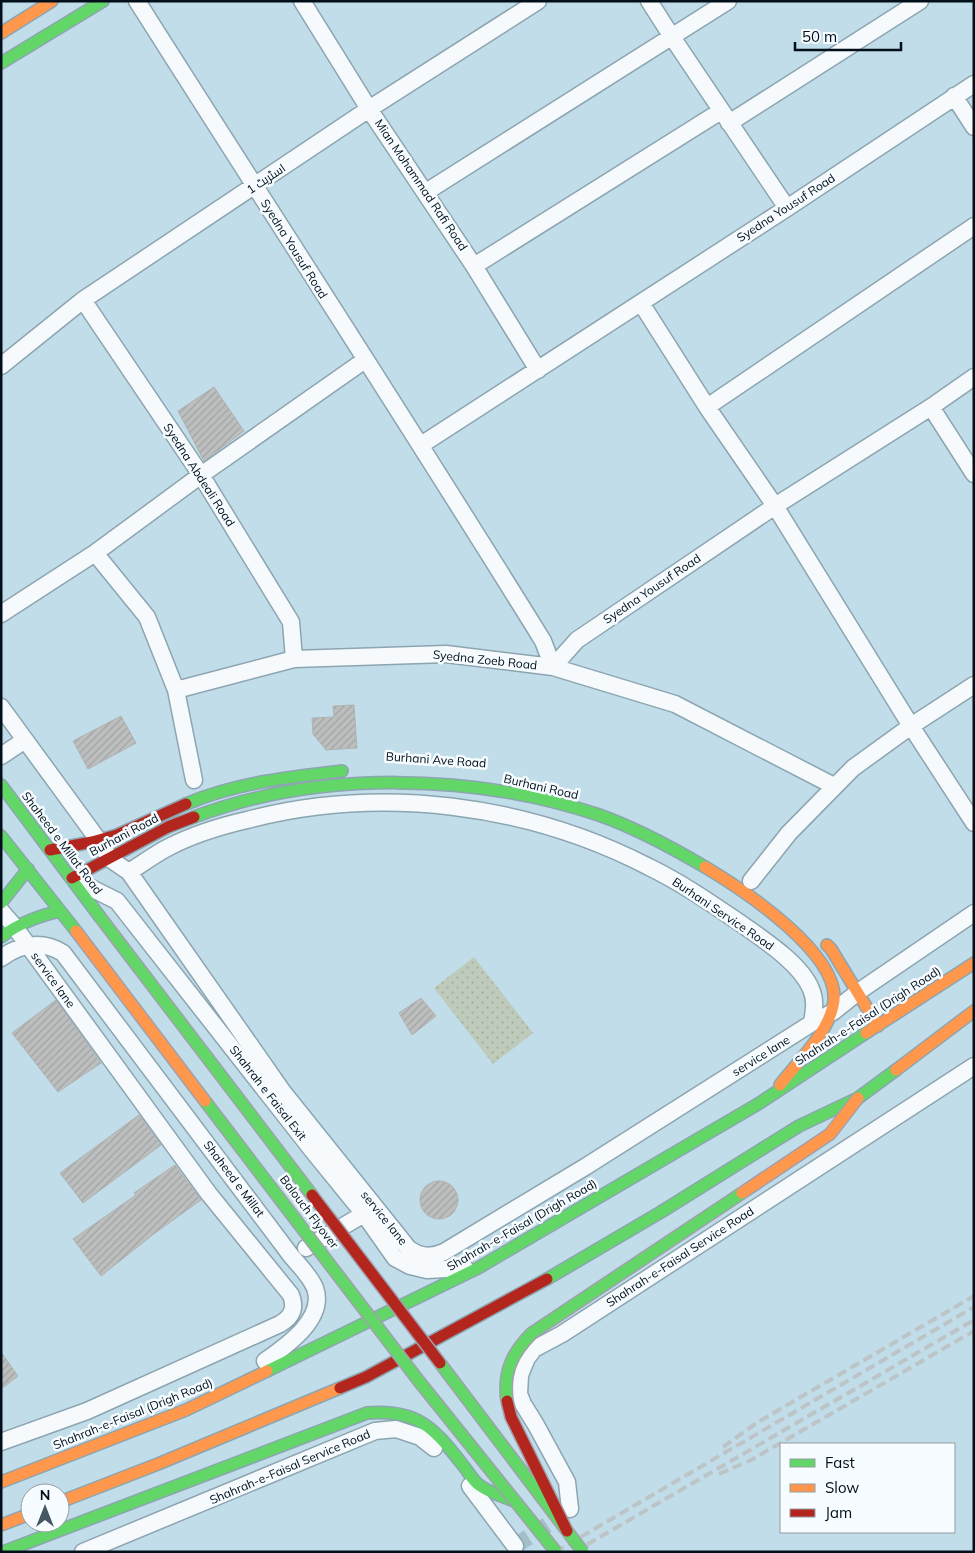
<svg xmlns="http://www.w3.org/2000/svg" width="975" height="1553" font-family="Mulish,Cairo,sans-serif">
<defs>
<pattern id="green-dots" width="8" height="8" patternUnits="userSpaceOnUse" patternTransform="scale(1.25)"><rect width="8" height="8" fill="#becbba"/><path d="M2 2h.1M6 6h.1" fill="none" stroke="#a2ad9f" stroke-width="1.8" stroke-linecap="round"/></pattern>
<pattern id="building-hatch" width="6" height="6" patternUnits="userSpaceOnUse" patternTransform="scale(1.25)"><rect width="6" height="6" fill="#bdbfbf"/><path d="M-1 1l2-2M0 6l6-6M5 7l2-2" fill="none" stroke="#a1a3a4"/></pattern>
</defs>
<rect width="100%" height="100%" fill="#c1dde9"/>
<path fill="url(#green-dots)" d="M474,957l59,76 -40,31 -59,-76z"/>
<path fill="url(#building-hatch)" stroke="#b0b2b2" d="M214,387l30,44 -40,30 -26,-50z
M354,705l3,43 -31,2 -13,-16 -1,-16 22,-1 -1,-11z
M121,716l15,27 -48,26 -15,-28z
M421,998l15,18 -24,19 -13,-22z
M56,1000l45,63 -43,29 -46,-59z
M139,1115l22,30 -78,58 -23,-30z
M175,1165l26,35 -46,33 -54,43 -28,-37 63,-44 -2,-2z
M420 1200a19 19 0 1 1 38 0a19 19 0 1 1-38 0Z
M1,1352l17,24 -17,13z"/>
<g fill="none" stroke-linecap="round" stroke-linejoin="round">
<path stroke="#a4beca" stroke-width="16" stroke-dasharray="16 8" stroke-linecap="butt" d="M515,1546l32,-21"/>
<defs>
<path id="street" d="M137,1c135,213 273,425 406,640l10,26 24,-27 198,-134 156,-99 43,-30
M302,1l67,108 105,157 64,104
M649,1l23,36 115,171
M954,96l20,31
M729,123l191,-122
M426,192l302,-191
M474,266l247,-155
M83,300l118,175 90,147 3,37
M641,303l66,104 68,99 136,220 63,97
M1,366l82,-66 286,-191 169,-108
M707,407l267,-181
M931,407l43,67
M421,445l366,-237 187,-124
M95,553l52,64 29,73
M1,614l94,-61 106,-78 164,-115
M1,707l98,134 11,18 19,13 154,220 125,156c11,9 23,10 36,4l141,-85 227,-144 21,-11 25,-20 116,-79
M1,756l24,-16
M194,780l-18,-90 118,-31 152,-5 107,13 122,37 159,82
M129,872c13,-8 26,-18 40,-25 25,-13 52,-21 78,-27 134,-35 280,-16 402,47 33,16 63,37 94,58 21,15 58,39 68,64 5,11 3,22 1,34
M77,881l40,20 195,249 52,64 31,44 15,8 17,4 38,-2
M751,881l38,-48 64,-65 58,-42 63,-41
M1,911l13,15 195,268 82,101c5,13 1,22 -11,29l-193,87 -86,31
M1,958c19,-14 41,-18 62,-5l229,304c8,9 18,19 23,31 11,31 -29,58 -50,73
M306,1248l58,-34
M470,1486l45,60
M570,1509l-3,-27 -31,-57 -13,-21 -4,-10 1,-19 7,-17 7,-9 28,-15 412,-268
M83,1552l292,-121 21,-2 24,8 14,11"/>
<path id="fast" d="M1,63l102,-62
M1,785l99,132
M186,804c49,-21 103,-27 156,-33
M194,817c125,-47 279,-44 405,-2 37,13 72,32 106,52
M1,836l75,95
M1,903l27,-34
M1,937c18,-14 37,-21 59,-26
M547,1279l114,-67 138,-86 59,-28 38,-28
M267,1371l211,-103 280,-164 108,-71
M3,1552l364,-139c50,-4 66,14 95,51 6,7 10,16 17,21 10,8 24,11 35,16"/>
<path id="slow" d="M1,33l51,-32
M705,867c37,22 141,90 128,139 -7,30 -35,55 -53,79
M827,945l4,4 47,77
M866,1033l108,-70
M896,1070l78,-59
M1,1482l185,-72 81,-39
M60,1502l98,-38 182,-76
M1,1525l29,-11"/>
<path id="jam" d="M50,850l42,-8 25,-7 69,-31
M72,878l96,-51 26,-10
M340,1388l26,-11 181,-98"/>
</defs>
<use href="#street" stroke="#8ca5b0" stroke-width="19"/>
<use href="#fast" stroke="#8ca5b0" stroke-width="14"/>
<use href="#slow" stroke="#8ca5b0" stroke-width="14"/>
<use href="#jam" stroke="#8ca5b0" stroke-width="14"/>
<use href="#street" stroke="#f6fafc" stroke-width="16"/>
<use href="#fast" stroke="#63d668" stroke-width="11"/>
<use href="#slow" stroke="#ff974d" stroke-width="11"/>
<use href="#jam" stroke="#b3261e" stroke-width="11"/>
<path stroke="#bdc4c8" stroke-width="4" stroke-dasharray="10 5" stroke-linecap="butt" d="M723,1447l35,-25 216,-126
M719,1474l32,-14 26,-15 197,-114
M555,1552l419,-245
M574,1552l400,-232"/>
<defs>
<path id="fast-bridge" d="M100,917l212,278
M205,1101l213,279 138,172
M440,1363l143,189
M507,1401c-4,-29 5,-48 25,-68l210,-140"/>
<path id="slow-bridge" d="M76,931l129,170
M742,1193l88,-59 28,-36"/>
<path id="jam-bridge" d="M312,1195l128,168
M507,1401l4,16 56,114"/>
</defs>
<use href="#fast-bridge" stroke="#a1a0ae" stroke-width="14" stroke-linecap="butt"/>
<use href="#slow-bridge" stroke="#a1a0ae" stroke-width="14" stroke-linecap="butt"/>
<use href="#jam-bridge" stroke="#a1a0ae" stroke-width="14" stroke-linecap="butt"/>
<use href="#fast-bridge" stroke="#63d668" stroke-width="11"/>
<use href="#slow-bridge" stroke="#ff974d" stroke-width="11"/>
<use href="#jam-bridge" stroke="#b3261e" stroke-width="11"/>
</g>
<g text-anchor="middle" stroke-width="5" stroke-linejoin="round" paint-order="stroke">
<g font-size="12" fill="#000f19" stroke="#f6fcff">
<text transform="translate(266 179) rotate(-34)" y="4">اسٹریٹ 1</text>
<text transform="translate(421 185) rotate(56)" y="4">Mian Mohammad Rafi Road</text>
<text transform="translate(786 208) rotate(-33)" y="4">Syedna Yousuf Road</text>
<text transform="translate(294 249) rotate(58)" y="4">Syedna Yousuf Road</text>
<text transform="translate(199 475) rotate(57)" y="4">Syedna Abdeali Road</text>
<text transform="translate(652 589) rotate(-34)" y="4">Syedna Yousuf Road</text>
<text transform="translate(485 660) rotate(6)" y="4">Syedna Zoeb Road</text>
<text transform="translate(436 760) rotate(4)" y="4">Burhani Ave Road</text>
<text transform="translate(541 787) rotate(13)" y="4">Burhani Road</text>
<text transform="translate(124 835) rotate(-28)" y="4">Burhani Road</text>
<text transform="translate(62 843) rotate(53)" y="4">Shaheed e Millat Road</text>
<text transform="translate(723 914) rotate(34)" y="4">Burhani Service Road</text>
<text transform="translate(53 980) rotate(54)" y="4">service lane</text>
<text transform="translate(868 1016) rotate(-33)" y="4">Shahrah-e-Faisal (Drigh Road)</text>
<text transform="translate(761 1056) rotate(-32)" y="4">service lane</text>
<text transform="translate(268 1093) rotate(52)" y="4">Shahrah e Faisal Exit</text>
<text transform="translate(234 1179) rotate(53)" y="4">Shaheed e Millat</text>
<text transform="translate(309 1212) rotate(53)" y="4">Balouch Flyover</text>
<text transform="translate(384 1218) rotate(51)" y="4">service lane</text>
<text transform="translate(522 1225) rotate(-30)" y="4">Shahrah-e-Faisal (Drigh Road)</text>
<text transform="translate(680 1257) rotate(-33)" y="4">Shahrah-e-Faisal Service Road</text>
<text transform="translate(133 1414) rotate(-22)" y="4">Shahrah-e-Faisal (Drigh Road)</text>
<text transform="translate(290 1467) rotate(-23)" y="4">Shahrah-e-Faisal Service Road</text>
</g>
</g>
<rect width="975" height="1553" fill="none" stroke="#000f19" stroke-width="5"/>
<rect x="780" y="1443" width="175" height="90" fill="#f6fcff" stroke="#949da3"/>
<rect x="790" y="1459" width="25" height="8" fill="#63d668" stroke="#949da3"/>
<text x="825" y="1468" font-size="15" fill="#000f19">Fast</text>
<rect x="790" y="1484" width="25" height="8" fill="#ff974d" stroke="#949da3"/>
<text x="825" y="1493" font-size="15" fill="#000f19">Slow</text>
<rect x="790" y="1509" width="25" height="8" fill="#b3261e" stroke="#949da3"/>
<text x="825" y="1518" font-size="15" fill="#000f19">Jam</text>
<g transform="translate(45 1508)"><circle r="24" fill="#f6fcff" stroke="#949da3"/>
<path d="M0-4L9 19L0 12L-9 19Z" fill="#445762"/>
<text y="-8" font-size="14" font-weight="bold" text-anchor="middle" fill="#000f19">N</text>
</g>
<path d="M795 42v8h106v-8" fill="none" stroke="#000f19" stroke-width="2.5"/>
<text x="802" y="42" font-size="15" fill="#000f19" stroke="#f6fcff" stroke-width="4" paint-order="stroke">50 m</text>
</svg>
